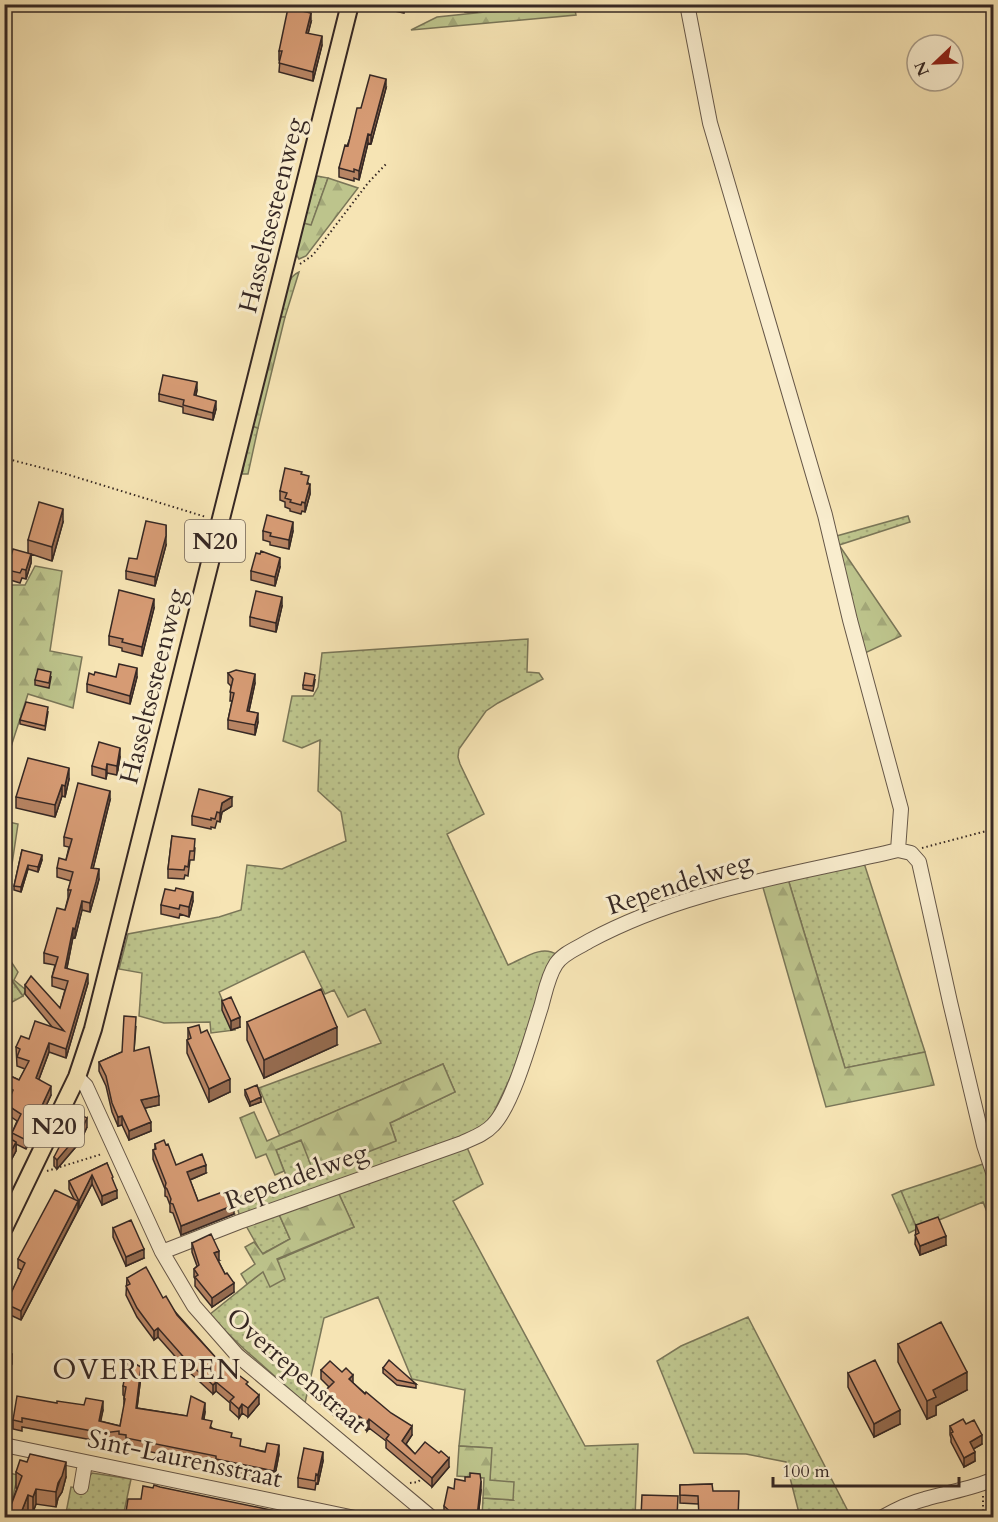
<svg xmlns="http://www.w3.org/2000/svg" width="998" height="1522" font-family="Cardo,serif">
<defs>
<pattern id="grass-dots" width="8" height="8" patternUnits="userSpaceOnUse" patternTransform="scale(1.5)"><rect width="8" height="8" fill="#bdc48c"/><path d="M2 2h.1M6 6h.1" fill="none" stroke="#a3a879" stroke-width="1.8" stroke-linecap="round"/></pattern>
<pattern id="forest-firs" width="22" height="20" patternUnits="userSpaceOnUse" patternTransform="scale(1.5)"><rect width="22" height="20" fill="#bdc48c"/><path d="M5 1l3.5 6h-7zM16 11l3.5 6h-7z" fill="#a3a879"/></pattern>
</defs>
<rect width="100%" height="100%" fill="#f6e4b4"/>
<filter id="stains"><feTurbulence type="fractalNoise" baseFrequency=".00333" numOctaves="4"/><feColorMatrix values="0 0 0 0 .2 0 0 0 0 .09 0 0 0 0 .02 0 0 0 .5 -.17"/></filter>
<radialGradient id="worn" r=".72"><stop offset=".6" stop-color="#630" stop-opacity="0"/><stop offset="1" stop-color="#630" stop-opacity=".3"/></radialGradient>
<path fill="url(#grass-dots)" stroke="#7a7658" stroke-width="1.5" d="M317,176l11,2 -17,48 -8,-3z
M299,272l-14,45h-6c4,-14 5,-39 20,-45z
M252,426l6,2 -10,46h-6z
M908,516l2,6 -71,23 -6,-8z
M528,639l-1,33 12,1 4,6 -45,24 -12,8 -27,38 -1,8 2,7 24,50 -37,20 61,131c15,-6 34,-21 49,-10l-11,17 -34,102 -21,44 -6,8 -13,7 -232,85 -5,-20 52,-20 -11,-28 26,-10 12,33 82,-33 -6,-17 65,-31 -12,-28 -163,72 -21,-48 122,-45 -16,-34 -17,8 -14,-27 -9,4 -21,-43 -85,41 16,38 -24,3 -1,-11 -46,1 -25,-7 3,-43 -23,-4 9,-35 91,-17 22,-7 6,-45 35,4 64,-28 -5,-29 -23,-21 2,-51 -18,8 -19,-7 9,-45h21l5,-9 4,-34z
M864,863l61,189 -80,16 -57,-189z
M4,970l19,26 -18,10h-1z
M466,1145l17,39 -30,17 132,245 53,-2 -3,73h-153l1,-19 30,2 -23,-20 1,-32 -32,-2 6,-56 -53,-11 -34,-82 -54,21 -19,85 -61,-54 -35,-34 68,-55 77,-33 -16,-35z
M983,1164l10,27v33h-1l-9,-22 -66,27 -16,-38z
M278,1212l12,27 -28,15 -17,-30z
M748,1317l103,200h-51l-14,-55 -40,-8 -52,-1 -37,-92 24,-15z
M92,1473l39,6 -8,38 -58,1 6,-31 14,2 4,-12z"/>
<path fill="url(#forest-firs)" stroke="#7a7658" stroke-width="1.5" d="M534,5h40l2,10 -165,15 26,-13 48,-5 48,-2z
M328,178l30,10 -52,68 -7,3 -3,-5 7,-31 8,2z
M279,317h6l-27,111 -6,-2z
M839,545l62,91 -38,18z
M35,566l27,5 -12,80 32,6 -9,51 -45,-14 -19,59 -5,-1v-150l7,-17h14z
M4,821l14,3 -9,60 -4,-1z
M788,879l57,189 80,-16 9,33 -108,22 -64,-223z
M4,951l14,21 -4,8 12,10 -3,6 -18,-26z
M443,1064l12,28 -65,31 6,18 -82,32 -13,-33 -25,10 8,21 -9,4 -9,-21 -10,4 -16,-40 14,-6 13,29z
M901,1191l16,38 -8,4 -17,-38z
M338,1192l16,35 -77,32 8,20 -15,8 -7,-15 -16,12 -6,-10 14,-10 -10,-17 9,-5 9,12 27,-15 -12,-27z
M459,1446l33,2 -2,32 24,2 -1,18 -30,-2 1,-20 -27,-2z
M993,1487v30h-6l1,-24z"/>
<path fill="#bdc48c" stroke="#7a7658" stroke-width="1.5" d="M5,1472l13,3 -10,42 -3,1z"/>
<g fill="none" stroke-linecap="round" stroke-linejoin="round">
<defs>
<path id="minor" d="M687,4l23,119 115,392 25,105 51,189 -3,41
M77,1077l9,9 76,166 32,54 43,49 195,163
M162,1252l77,-30 223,-79c11,-5 23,-9 31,-18 20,-20 39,-90 48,-118 4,-14 7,-31 15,-43 7,-11 22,-16 33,-23 96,-52 205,-66 309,-91l13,3 8,9 31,140 34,143 10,30
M4,1445l351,73
M81,1487l4,-24
M881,1518c14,-8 28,-15 44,-19 23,-7 47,-10 69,-20"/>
<path id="major" d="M4,1228l73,-151 16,-48 257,-1025"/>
</defs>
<use href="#minor" stroke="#665748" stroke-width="16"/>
<use href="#major" stroke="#362824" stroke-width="20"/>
<path stroke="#362824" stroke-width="2" stroke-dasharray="1.5 3" stroke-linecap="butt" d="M300,264l13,-9 55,-72 19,-20
M4,458l62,16 140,43
M922,848l72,-19
M47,1171l55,-17
M410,1483l8,-1 4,-4
M983,1496v22"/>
<use href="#minor" stroke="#f9edce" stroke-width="14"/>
<use href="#major" stroke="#f6e4b4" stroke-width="16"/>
</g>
<path fill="#b88564" stroke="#362824" stroke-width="1.5" d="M381,4h25l-2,9 -23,-5z
M464,4h13v8h-12z
M492,4h34v2l-33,2z
M311,22l-3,11 14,12 -9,36 -34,-9 1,-12h-1v-9z
M386,88l-15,56 -3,-1 -9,37 -5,-2v3l-15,-4v-9l22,-60z
M197,390l-1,6 20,13 -3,11 -30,-7v-6l-24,-6v-7z
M302,475l7,9 1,10 -5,18 -3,-1 -1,3 -11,-3v-2l-5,-2v-5l-5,-2v-9z
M63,522l-11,39 -21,-7v9l-5,16 -4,-1 -2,5 -13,-4v-9l21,-16v-14z
M263,531h30l-4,18 -19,-4v-3l-7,-2z
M166,545l-11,41 -29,-7v-8l11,-12z
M280,567l-5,19 -24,-6v-9z
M282,606l-6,26 -26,-6v-9z
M154,608l-12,48 -20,-5v-3l-13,-3v-9z
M228,673l27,10 -6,28 9,11 -3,13 -27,-6v-9l4,-19h-2l1,-15 -3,-3z
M94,675l22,2h21l-7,27 -43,-12v-8z
M51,677l-2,11 -14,-3v-5z
M315,680l-2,11 -10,-2v-4z
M48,712l-3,18 -25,-6v-4z
M120,757l-3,18 -10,-2 -1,6 -14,-4v-9z
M69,779l-4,18 -3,-1 -7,21 -39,-9v-11z
M110,800l-17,68 6,11 -3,12 -6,21 -8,-2 -7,28 -2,-1 -6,31 21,15 -22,75 -17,-6 -10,27 12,16 -25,54 -10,-5v7l-12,22v-38l8,4v-6l5,-12 -10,-7v-9l3,-8 -6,-3v-21l15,7 6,-11 -8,-3 -1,-19 13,-8 24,-11 -28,-34v-9l35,23 5,-18 -13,-4v-9l3,-12 -11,-2v-10l21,-43 3,-12v-8l3,-9 -14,-4v-9l9,-8 3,-13 -5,-1v-9z
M232,806l-10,6 -2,10 -3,-1 -2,7 -4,-1v2l-19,-4v-9z
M172,836l23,12 -1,12h-4l-2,16 -3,-1 -1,4 -16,-1v-9z
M22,850l20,10 -4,12 -10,-3 -7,23 -7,-2v-4z
M175,891l18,10 -4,16 -9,-3 -1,4 -18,-4v-9z
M222,1001l18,26 -9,3 -9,-20z
M247,1022l90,23 -73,33 -17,-38z
M136,1026l-2,25 25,54 -14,3 6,23 -22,9 -7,-15 -4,1 -6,-14 -6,-26 -7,-15v-9l23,-10z
M188,1028l13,5 29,59 -21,10 -22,-49v-13l1,-1z
M245,1090l16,12 -11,4 -5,-11z
M87,1127l-7,15 -23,27 -3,-3v-9z
M155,1144l11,1 10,20 30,8 -16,7 8,21 36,13 -53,21 -8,-22 -3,-1v-7l-3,-8 -2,-1v-7l-12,-30v-9l2,-1z
M107,1163l6,19 4,16 -15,7 -10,-21 -71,136 -15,-7v-9l16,-34 -4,-2v-9l56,-60 -5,-10v-8z
M916,1225l30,20 -26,10 -5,-11z
M113,1228l31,30 -18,8 -13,-29z
M192,1243l27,17h-1l16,32 -22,15 -17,-21v-7l-1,-2v-8l3,-3 -5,-14z
M127,1278l36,20 54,61 31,27 11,18 -11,13 -6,-4 -3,5 -9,-8v-7l-14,-12 -3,3 -25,-23 -30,-34 -4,3 -17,-23 -11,-22z
M898,1344l69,46 -31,16v9l-9,4 -29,-57z
M383,1368l33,16v4l-19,-3 -14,-12z
M321,1370l32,13 59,52 -6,9 9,10 34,13 -17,20 -46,-39v-7l-17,-13 -2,3 -8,-6 -2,3 -17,-14 -4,4 -15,-14v-9l8,-8 -8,-8z
M848,1373l52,51 -26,13 -26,-50z
M141,1376l-4,32 50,8 18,-4 -1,7 8,9 20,10 9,9 38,7 -5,26 -58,-12v-3l-90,-18v-3l-7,-1v-3l-16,2 -81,-15v4l-9,-2v-9l44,-17 46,7 -3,11 20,5 4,-18v-12l-1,-1v-9z
M966,1424l16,20 -9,5 2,12 -11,6 -13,-25v-4l-1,-3v-9z
M323,1461l-5,23 -2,-1 -1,7 -17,-3v-9z
M16,1472l50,5 -4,15 -4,6 -2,9 -20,-3 -3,8 -5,-1 -3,7h-21l3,-2 10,-28h-1z
M712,1484l-14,20 -18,-1v-18z
M454,1489l27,1 -3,28h-31l-3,-3v-9z
M126,1512l183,6h-183z"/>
<path fill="#966c51" stroke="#362824" stroke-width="1.5" d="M311,13v9l-5,20v-9z
M322,36v9l-9,36v-9z
M386,79v9l-15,56v-9z
M368,134v9l-9,37v-9z
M197,382v8l-3,13v-8z
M216,401v8l-3,11v-7z
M310,484v10l-5,18v-9z
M63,509v13l-11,39v-14z
M293,522v9l-4,18v-9z
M166,525v20l-11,41v-9z
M31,554v9l-5,16v-9z
M280,558v9l-5,19v-9z
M282,597v9l-6,26v-9z
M154,599v9l-12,48v-9z
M137,668v9l-7,27v-8z
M255,674v9l-8,37v-9z
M258,713v9l-3,13v-10z
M120,748v9l-3,18v-9z
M107,764v9l-1,6v-9z
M69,768v11l-4,18v-11z
M62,785v11l-7,21v-12z
M110,791v9l-19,77v-9z
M232,797v9l-10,6 -2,10v-9l2,-10z
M42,855v5l-4,12v-5z
M28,865v4l-7,23v-5z
M99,869v10l-9,33v-9z
M193,892v9l-4,16v-10z
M82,901v9l-7,28v-9z
M73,928v9l-8,40v-9z
M88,974v9l-22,75v-9z
M240,1017v10l-9,3v-9z
M337,1027v18l-73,33v-18z
M49,1043v9l-13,35v-9z
M230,1079v13l-21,10v-13z
M51,1086v9l-25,54v-9z
M159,1096v9l-18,4v-9z
M261,1097v5l-11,4v-4z
M122,1116v9l-4,1v-9z
M87,1118v9l-7,15 -23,27v-9z
M151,1122v9l-22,9v-9z
M16,1142v9l-12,22v-9z
M206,1165v8l-19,8v-9z
M92,1175v9l-13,25v-8z
M117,1190v8l-15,7v-9z
M78,1201v9l-57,110v-9z
M234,1205v9l-53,21v-9z
M946,1236v9l-26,10v-9z
M144,1249v9l-18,8v-9z
M219,1251v9l-5,2v-9z
M234,1283v9l-22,15v-9z
M158,1328v9l-4,3v-9z
M12,1354v10l-8,14v-9z
M141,1367v9l-5,40v-8z
M967,1372v18l-31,16v9l-9,4v-18l6,-11z
M353,1375v9l-4,-5z
M216,1382v9l-3,3v-9z
M259,1395v9l-11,13v-9z
M103,1401v9l-4,20v-9z
M205,1403v9l-3,16v-9z
M242,1404v9l-3,5v-9z
M340,1405v9l-4,4v-9z
M900,1410v14l-26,13v-13z
M359,1416v9l-2,3v-9z
M369,1419v9l-2,3v-9z
M412,1426v9l-10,15v-9z
M982,1435v9l-12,7v-9z
M279,1445v9l-5,26v-9z
M323,1452v9l-5,23v-9z
M975,1452v9l-11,6v-9z
M449,1458v9l-17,20v-9z
M66,1462v15l-4,15 -4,6 -2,9v-15z
M481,1481v9l-3,28h-1z
M36,1489v15l-3,8v-15z
M28,1495v16l-3,7h-6z"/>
<path fill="#d69b74" stroke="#362824" stroke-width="1.5" d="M465,4h12v3l-12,1z
M288,8l23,5 -5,20 16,3 -9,36 -34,-9 3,-12h-3z
M370,75l16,4 -15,56 -3,-1 -9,37 -5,-2v3l-15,-4 6,-23 3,1 9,-38h4z
M163,375l34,7 -3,13 22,6 -3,12 -30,-8 1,-5 -25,-6z
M285,468l17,4 -1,2 8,2 -2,8h3l-5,19 -3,-1 -1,3 -11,-3 1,-2 -6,-2 2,-5 -7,-2z
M39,502l24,7 -11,38 -24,-7z
M267,515l26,7 -4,18 -19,-4 1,-3 -8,-2z
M146,521l20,4v11l-11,41 -29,-6 3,-13 8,1z
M13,549l18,5 -5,16 -4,-1 -2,4 -13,-3z
M261,551l19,7 -5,19 -24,-6 5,-18 4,1z
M119,590l35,9 -12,48 -20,-5 1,-3 -14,-3z
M256,591l26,6 -6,26 -26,-6z
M119,664l18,4 -7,28 -43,-12 2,-11 5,2 1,-3 21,5z
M38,669l13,3 -2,11 -14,-3z
M236,670l19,4 -8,37 11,2 -3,12 -27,-5 6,-27 -4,-1 3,-13 -5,-6z
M305,673l10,2 -2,11 -10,-1z
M26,702l22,5 -3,19 -25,-6z
M99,742l21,6 -3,18 -10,-2 -1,6 -14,-4z
M28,758l41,10 -4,18 -3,-1 -7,20 -39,-8z
M78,783l32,8 -19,77 8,1 -3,13 -6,21 -8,-2 -7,28 -2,-1 -8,40 23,6 -22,75 -17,-6 -13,35 15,8 -25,54 -14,-7 9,-19 -14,-9 6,-15 -9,-5v-12l15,7 10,-19 -12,-4 3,-8 -4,-2 5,-11 8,3 6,-18 29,10 -39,-46 6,-9 29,32 8,-27 -16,-4 6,-20 -14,-4 13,-45 8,2 6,-20h-3l5,-18 -16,-4 2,-10 7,2 6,-21 -8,-2z
M199,789l33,8 -10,6 -2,10 -3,-1 -2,7 -4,-1v2l-19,-4z
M172,836l23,3 -1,12h-4l-2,16 -3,-1 -1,4 -16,-1z
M22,850l20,5 -4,12 -10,-2 -7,22 -7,-1z
M176,888l17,4 -4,15 -9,-2 -1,4 -18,-4 4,-16 10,2z
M321,989l16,38 -73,33 -17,-38z
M231,997l9,20 -9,4 -9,-20z
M124,1016l12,1 -2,34 15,-4 10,49 -18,4 10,22 -22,9 -7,-15 -4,1 -6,-14 -6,-27 -7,-14 23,-10z
M199,1025l2,8 6,-3 23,49 -21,10 -22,-49 4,-2 -3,-10z
M257,1085l4,12 -11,5 -5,-12z
M77,1113l10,5 -7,15 -23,27 -3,-3z
M4,1135l12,7 -12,22z
M164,1140l2,5 2,-1 8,21 26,-11 4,11 -19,7 11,29 30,-11 6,15 -53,21 -8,-22 -3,-1 1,-4 -4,-10 -2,-2 1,-4 -13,-33 3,-1 -1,-5z
M107,1163l6,14 -1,1 5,12 -15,6 -10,-21 -13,26 -10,-20z
M55,1190l23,11 -57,110 -15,-7 19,-41 -7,-4z
M938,1217l8,19 -26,10 -5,-11 4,-2 -3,-8z
M131,1220l13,29 -18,8 -13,-29z
M211,1234l8,17 -5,2 11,21 2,-1 7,10 -22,15 -17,-21 3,-2 -4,-6 5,-4 -7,-22z
M146,1267l17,31 3,-2 11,19 40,44 31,23 -2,2 13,11 -11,13 -6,-4 -3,5 -9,-8 4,-4 -18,-15 -3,3 -25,-23 -30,-34 -4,3 -17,-23 -11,-22 4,-2 -3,-6z
M941,1322l26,50 -34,18 3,7 -9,4 -29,-57z
M4,1342l7,3 -4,7 5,2 -8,15z
M128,1360l13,7 -5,41 51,8 4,-20 14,7 -3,16 10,2 -2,7 22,5 -1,4 10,2 -1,7 25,6 2,-9 12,2 -5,26 -58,-12v-3l-90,-18v-3l-7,-1v-3l-16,2 -81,-15v4l-9,-2 4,-24 40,7v-2l27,4 2,-7 17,3 -4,20 21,5 5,-27h-1l2,-12 -3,-1z
M389,1360l27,24 -19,-4 -14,-12z
M875,1360l25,50 -26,14 -26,-51z
M330,1361l12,11 4,-4 7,7 -4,4 16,15 1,-2 25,21 21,13 -10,15 13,13 10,-12 14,11 2,-2 8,7 -17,20 -46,-39 3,-4 -20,-16 -2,3 -8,-6 -2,3 -17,-14 -4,4 -15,-14 13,-13 -13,-12z
M963,1419l3,5 8,-4 8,15 -12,7 5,10 -11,6 -13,-25 2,-1 -3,-6z
M304,1448l19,4 -5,23 -2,-1 -1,7 -17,-3z
M30,1454l36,8 -4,14 -4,7 -2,9 -20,-3 -3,8 -5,-2 -9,23h-15v-3l3,1 15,-40 -6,-4 4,-12 7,2z
M470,1473l10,1 1,7 -4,36 -23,-2 -10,-9 4,-19 6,2 1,-10 10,2v-4h5z
M712,1484l1,7h26l-1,27h-39l-1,-22 -18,-1v-10z
M154,1485l6,2 149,31h-159v-1l-24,-5 2,-13h13l2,-13 10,2z
M642,1495l36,1 -1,21h-36z
M570,1513l17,4v1h-18z"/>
<g text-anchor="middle" stroke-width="6" stroke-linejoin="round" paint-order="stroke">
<g fill="#f9edce" stroke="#706357" stroke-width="1.5">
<rect x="185" y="520" width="60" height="42" rx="4.5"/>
<rect x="24" y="1105" width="60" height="42" rx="4.5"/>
</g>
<g font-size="24" font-weight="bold" fill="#362824">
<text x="215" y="549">N20</text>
<text x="54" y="1134">N20</text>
</g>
<g font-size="26" fill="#362824" stroke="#f9edce">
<text transform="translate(271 215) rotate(-76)" y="9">Hasseltsesteenweg</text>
<text transform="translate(152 686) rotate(-76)" y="9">Hasseltsesteenweg</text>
<text transform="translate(679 883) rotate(-18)" y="9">Rependelweg</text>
<text transform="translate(296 1176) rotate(-20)" y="9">Rependelweg</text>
<text transform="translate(297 1370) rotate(41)" y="9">Overrepenstraat</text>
<text transform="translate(185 1458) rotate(12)" y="9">Sint-Laurensstraat</text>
</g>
<g font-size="28" letter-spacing="1.5" fill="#362824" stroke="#f9edce">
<text x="147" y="1379">OVERREPEN</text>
</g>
</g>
<rect width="998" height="1522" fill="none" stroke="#f6e4b4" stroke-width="24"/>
<rect x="6" y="6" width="986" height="1510" fill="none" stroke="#362824" stroke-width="3"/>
<rect x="12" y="12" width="974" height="1498" fill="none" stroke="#362824" stroke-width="1.5"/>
<g transform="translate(935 63) rotate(247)"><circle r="28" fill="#f9edce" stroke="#ab9e8a" stroke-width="1.5"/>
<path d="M0-4.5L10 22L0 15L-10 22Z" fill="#8f2418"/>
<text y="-9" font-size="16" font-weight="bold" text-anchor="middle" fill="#362824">N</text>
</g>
<path d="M773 1477v9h186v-9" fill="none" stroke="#362824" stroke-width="3"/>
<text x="782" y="1477" font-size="18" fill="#362824" stroke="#f9edce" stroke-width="4.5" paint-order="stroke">100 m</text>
<rect width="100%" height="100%" filter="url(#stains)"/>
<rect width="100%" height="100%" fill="url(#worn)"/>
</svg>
